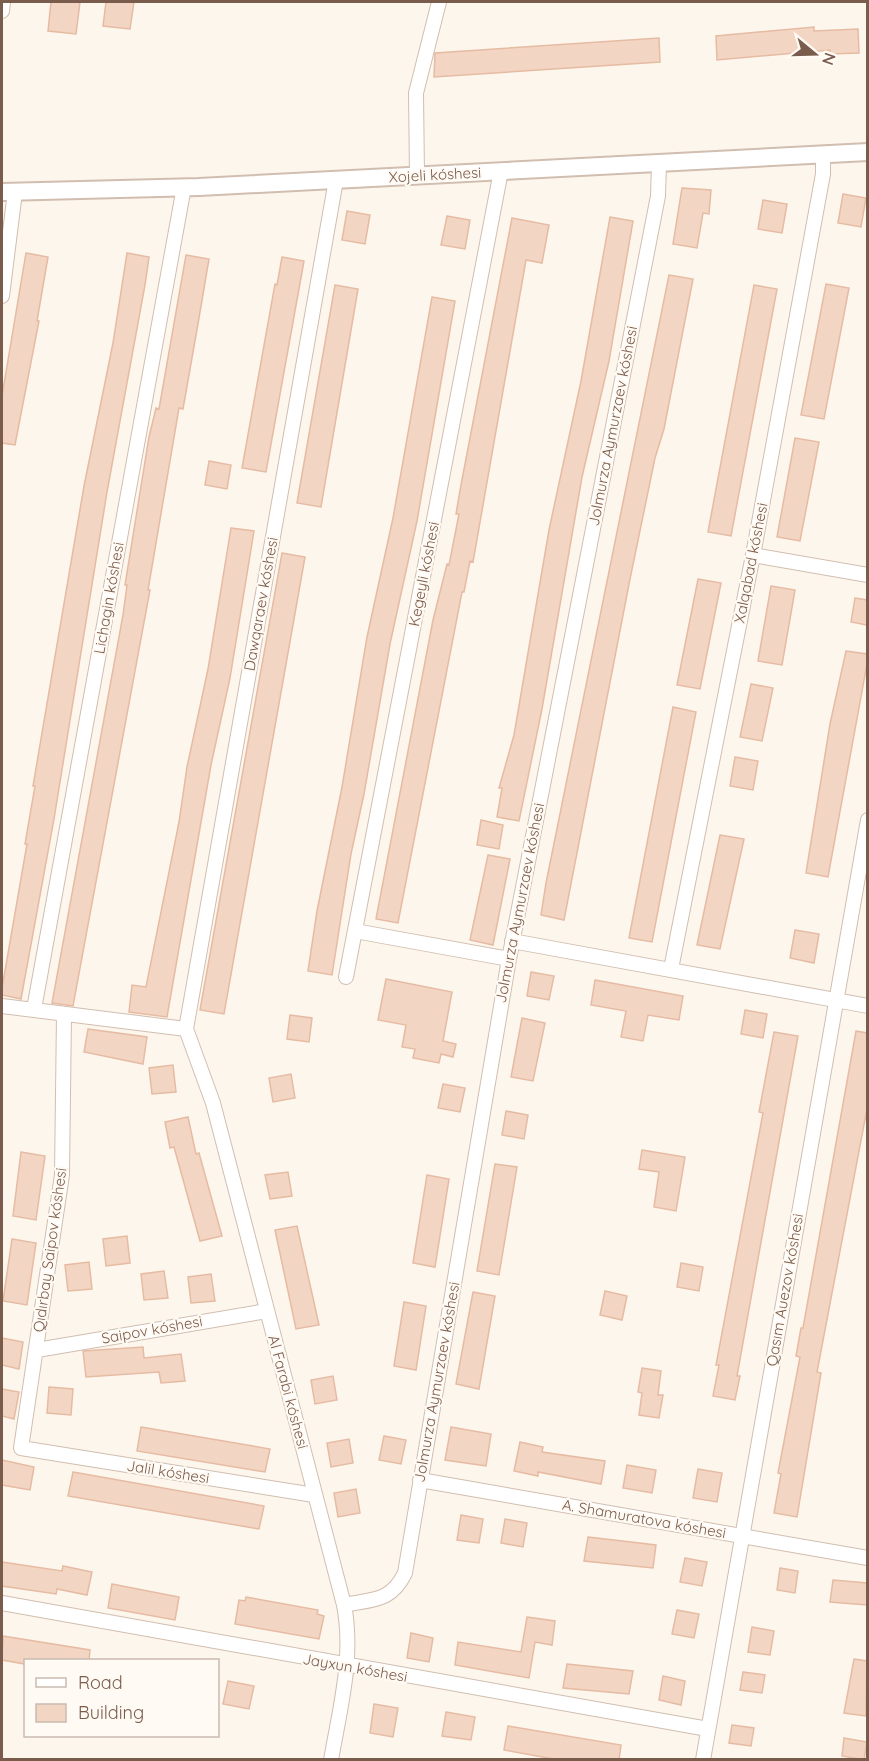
<svg xmlns="http://www.w3.org/2000/svg" width="869" height="1761" font-family="Quicksand,sans-serif">
<rect width="100%" height="100%" fill="#fdf6ec"/>
<path fill="#f3d5c3" stroke="#e6bba3" stroke-width="1.5" d="M51,2h29l-4,32 -28,-3z
M106,2h28l-4,27 -27,-3z
M814,27v4l44,-2 1,24 -29,1v-4l-113,10 -1,-24z
M659,38l1,24 -226,15 1,-24z
M682,188l29,2 -2,24 -6,-1 -6,35 -24,-4z
M843,194l23,4 -5,29 -23,-4z
M763,200l24,4 -5,29 -24,-4z
M347,211l23,4 -5,29 -23,-4z
M447,216l23,4 -5,29 -24,-4z
M610,217l23,4 -24,140 -27,116 -40,232 -23,112 -22,-4 5,-29h-3l15,-53 35,-205 32,-149z
M512,218l37,7 -7,38 -16,-3 -53,302 -3,-1 -6,31h-2l-64,331 -22,-4 57,-299 14,-56 2,1 10,-51h-3l5,-29z
M26,253l22,4 -11,64h2l-24,124 -13,-2v-47z
M127,253l22,4 -4,28 -38,207 -53,327 -33,180 -19,-4v-7l25,-144h-2l10,-58h-2l51,-300 29,-143z
M186,255l23,4 -10,59 -16,91 -4,-1 -31,182h2l-77,416 -21,-3 71,-388 4,-30h-2l24,-148 7,-29 3,1z
M282,257l22,4 -38,211 -24,-4 33,-184 2,1z
M669,275l24,4 -29,150 -9,29 -25,121 -66,341 -23,-5 5,-32z
M826,284l23,4 -25,131 -23,-4z
M335,285l23,4 -37,218 -24,-4z
M754,285l23,4 -46,247 -23,-4z
M432,297l23,4 -38,220 -27,123 -26,150 -13,60 -19,121 -24,-4 9,-60 25,-124 25,-150 26,-119z
M795,438l24,4 -19,99 -23,-4z
M209,461l22,4 -4,24 -22,-4z
M231,528l23,3 -24,147 -19,87 -44,252 -38,-5 3,-27 14,2 33,-165 8,-55 21,-98z
M282,553l23,4 -81,457 -24,-4z
M698,579l23,4 -21,106 -23,-4z
M771,586l24,4 -13,75 -24,-4z
M855,598l12,2v25l-16,-3z
M846,651l21,3v10l-39,213 -22,-4 24,-149z
M751,684l22,4 -11,53 -22,-4z
M673,707l23,5 -44,230 -23,-4z
M735,757l23,4 -5,29 -23,-4z
M481,820l22,5 -4,24 -22,-4z
M720,835l24,4 -24,110 -23,-4z
M488,855l22,4 -17,86 -23,-5z
M795,930l24,4 -5,29 -24,-5z
M531,972l23,4 -5,24 -22,-4z
M386,979l66,13 -9,49 13,3 -3,13 -12,-3 -2,9 -26,-5 2,-9 -13,-2 4,-22 -28,-5z
M595,980l88,16 -4,24 -31,-5 -5,26 -22,-4 5,-26 -35,-6z
M745,1010l22,4 -4,24 -22,-4z
M290,1015l22,3 -3,24 -22,-3z
M522,1018l23,5 -12,58 -22,-4z
M88,1029l59,8 -4,27 -59,-12z
M856,1031l11,2v76l-50,263 4,1 -24,144 -23,-4 7,-39 -3,-1 22,-116 -4,-1 5,-28h2z
M774,1032l24,4 -61,340h3l-5,24 -22,-4 6,-31h-3l47,-252 -4,-1z
M173,1065l3,27 -24,2 -3,-26z
M291,1074l4,24 -22,4 -4,-24z
M443,1084l22,4 -5,24 -22,-4z
M506,1111l22,4 -4,24 -22,-4z
M188,1117l8,37 3,-1 23,83 -22,5 -26,-94 -4,1 -5,-26z
M642,1150l43,7 -9,54 -22,-4 5,-35 -20,-3z
M21,1152l24,4 -9,64 -23,-4z
M495,1164l22,3 -18,108 -22,-4z
M288,1172l4,24 -22,3 -5,-24z
M427,1175l22,4 -14,88 -22,-4z
M297,1226l22,99 -23,4 -21,-99z
M127,1236l3,27 -24,3 -3,-27z
M12,1239l24,4 -9,62 -24,-4z
M89,1262l3,27 -24,2 -3,-26z
M681,1263l22,4 -4,24 -22,-4z
M164,1271l4,27 -24,2 -3,-26z
M211,1274l4,27 -24,2 -3,-26z
M605,1291l22,5 -5,24 -22,-5z
M473,1292l22,4 -16,93 -23,-5z
M404,1302l22,4 -10,64 -22,-4z
M2,1338l21,4 -4,27 -17,-4z
M143,1347l1,11 37,-4 4,27 -24,2 -2,-11 -73,5 -3,-26z
M642,1368l19,3 -3,24h5l-4,23 -20,-3 3,-22 -4,-1z
M333,1376l4,24 -22,4 -4,-24z
M49,1387l24,2 -2,26 -24,-2z
M2,1389l17,3 -5,27 -12,-3z
M141,1427l129,22 -5,23 -128,-21z
M451,1427l40,7 -5,32 -41,-6z
M384,1436l22,4 -5,24 -22,-4z
M349,1439l4,24 -22,4 -4,-24z
M520,1442l23,5 -1,5 63,9 -4,23 -63,-12v4l-24,-5z
M2,1460l32,7 -4,23 -28,-5z
M627,1465l29,5 -4,23 -29,-5z
M698,1469l24,4 -5,29 -24,-4z
M73,1472l191,34 -5,23 -191,-33z
M356,1489l4,24 -22,4 -4,-24z
M461,1515l22,4 -4,24 -22,-3z
M505,1519l22,4 -4,24 -22,-4z
M588,1537l68,8 -3,23 -69,-7z
M685,1558l22,4 -5,24 -22,-4z
M2,1562l60,9 1,-5 29,6 -5,23 -30,-6 -1,5 -54,-8z
M780,1568l18,3 -3,22 -18,-3z
M833,1580l34,3v22l-37,-3z
M112,1584l67,13 -4,23 -67,-12z
M246,1597l72,13 -1,4 7,2 -5,23 -84,-15 4,-24 6,1z
M677,1610l22,4 -5,24 -22,-4z
M527,1617l28,4 -3,24 -17,-3 -6,36 -74,-13 3,-23 63,10z
M752,1627l22,4 -4,24 -22,-3z
M411,1633l22,5 -4,24 -22,-4z
M3,1636l87,14 -1,10h-64v4l-23,-4z
M854,1659l13,2 -1,55 -22,-3z
M567,1664l66,7 -4,23 -66,-6z
M743,1672l22,3 -3,18 -22,-3z
M663,1676l22,5 -4,24 -22,-5z
M228,1681l26,5 -5,23 -26,-5z
M374,1704l24,4 -5,29 -23,-4z
M446,1712l29,5 -4,23 -29,-4z
M732,1725l22,3 -3,18 -22,-3z
M508,1726l113,19 -2,15h-60l-55,-10z
M844,1738l23,4 -3,18 -22,-4z"/>
<g fill="none" stroke-linecap="round" stroke-linejoin="round">
<defs>
<path id="minor" d="M2,11l1,-9
M417,176l-1,-83 23,-91
M2,296l13,-104
M753,555l115,20
M355,931l154,28
M512,941l356,65
M671,969l82,-414 70,-381v-19
M346,977l155,-806
M2,1006l184,23
M34,1009l150,-822
M64,1014l-2,161 -41,273 293,47
M37,1350l230,-39
M420,1480l448,78
M2,1603l706,126
M344,1605c29,-6 47,-3 61,-32l104,-614 149,-763 1,-33
M331,1760c9,-52 23,-103 13,-155l-131,-502 -27,-74 150,-849
M703,1760l165,-940"/>
<path id="tertiary" d="M2,192l197,-5 669,-35"/>
</defs>
<use href="#minor" stroke="#d1beb0" stroke-width="16"/>
<use href="#tertiary" stroke="#d1beb0" stroke-width="20"/>
<use href="#minor" stroke="#fff" stroke-width="14"/>
<use href="#tertiary" stroke="#fff" stroke-width="16"/>
</g>
<g text-anchor="middle" stroke-width="4.5" stroke-linejoin="round" paint-order="stroke">
<g font-size="15" fill="#7a5c4d" stroke="#fffaf3">
<text transform="translate(435 175) rotate(-3)" y="5">Xojeli kóshesi</text>
<text transform="translate(613 426) rotate(-79)" y="5">Jolmurza Aymurzaev kóshesi</text>
<text transform="translate(751 563) rotate(-79)" y="5">Xalqabad kóshesi</text>
<text transform="translate(424 574) rotate(-79)" y="5">Kegeyli kóshesi</text>
<text transform="translate(109 598) rotate(-80)" y="5">Lichagin kóshesi</text>
<text transform="translate(261 604) rotate(-80)" y="5">Dawqaraev kóshesi</text>
<text transform="translate(520 903) rotate(-79)" y="5">Jolmurza Aymurzaev kóshesi</text>
<text transform="translate(50 1250) rotate(-82)" y="5">Qıdırbay Saipov kóshesi</text>
<text transform="translate(785 1290) rotate(-80)" y="5">Qasım Auezov kóshesi</text>
<text transform="translate(152 1330) rotate(-10)" y="5">Saipov kóshesi</text>
<text transform="translate(437 1382) rotate(-80)" y="5">Jolmurza Aymurzaev kóshesi</text>
<text transform="translate(288 1392) rotate(75)" y="5">Al Farabi kóshesi</text>
<text transform="translate(168 1472) rotate(9)" y="5">Jalil kóshesi</text>
<text transform="translate(644 1519) rotate(10)" y="5">A. Shamuratova kóshesi</text>
<text transform="translate(355 1668) rotate(10)" y="5">Jayxun kóshesi</text>
</g>
</g>
<rect width="869" height="1761" fill="none" stroke="#7a5c4d" stroke-width="6"/>
<rect x="24" y="1659" width="195" height="78" fill="#fffaf3" stroke="#cabbb1" stroke-width="1.5"/>
<rect x="36" y="1678" width="30" height="9" fill="#ffffff" stroke="#cabbb1" stroke-width="1.5"/>
<text x="78" y="1689" font-size="18" fill="#7a5c4d">Road</text>
<rect x="36" y="1704" width="30" height="18" fill="#f3d5c3" stroke="#cabbb1" stroke-width="1.5"/>
<text x="78" y="1719" font-size="18" fill="#7a5c4d">Building</text>
<g transform="translate(815 54) rotate(109)" stroke="#fffaf3" stroke-width="4.5" paint-order="stroke">
<path d="M0-4.5L10 22L0 15L-10 22Z" fill="#7a5c4d"/>
<text y="-9" font-size="16" font-weight="bold" text-anchor="middle" fill="#7a5c4d">N</text>
</g>
</svg>
